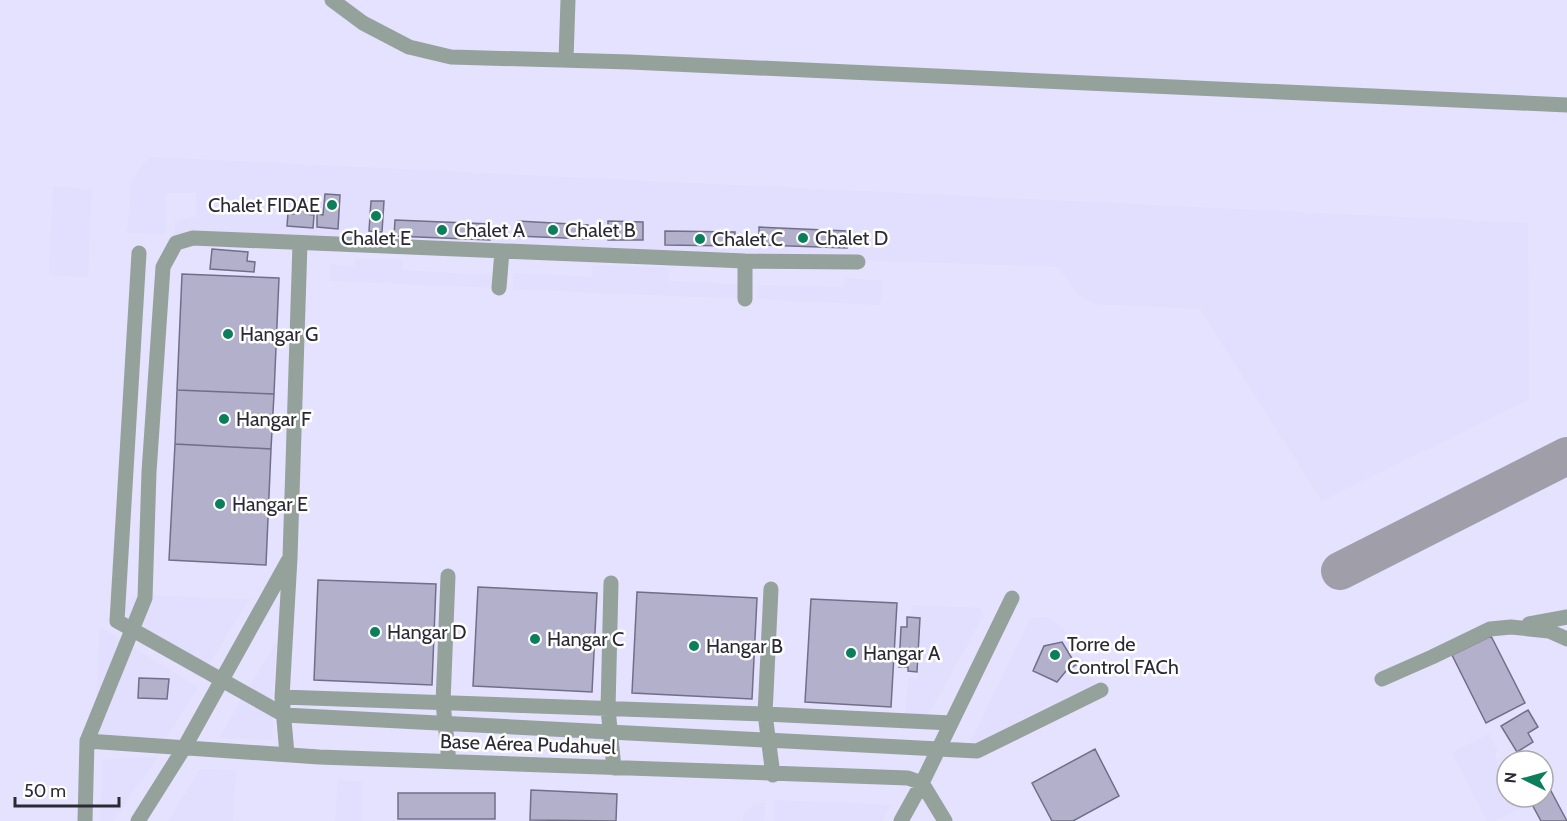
<svg xmlns="http://www.w3.org/2000/svg" width="1567" height="821" font-family="Cabin,sans-serif">
<rect width="100%" height="100%" fill="#f1f0fb"/>
<path fill="#e4e2fe" fill-rule="evenodd" d="M0,0h1567v821h-1567zM1507,761h36v36h-36z"/>
<path fill="#e1defe" d="M149,157l1379,66 1,176 -207,102 -122,-192 -106,-5 -17,-10 -18,-27 -885,-31 1,-15 21,-4v-24h-31l1,41 -39,-1 5,-55z
M53,187l39,2 -4,88 -39,-2z
M355,259h47l1,11 97,6 -1,12 -169,-7 1,-17 23,3z
M593,265l75,3 1,13 76,4v14l-232,-10 1,-16 78,4z
M845,278l38,3 -3,24 -122,-6 1,-14 84,2z
M137,595l113,4 -44,70 -81,-50 1,-17z
M912,605l69,3 2,8 -56,101 -22,-2 4,-38 9,2 3,-62 -10,-1z
M1049,617l24,22 23,44 -127,63 61,-128z
M100,627l98,60 -33,54 -66,-4 -4,-4z
M277,641l-5,58 -23,-12z
M241,699l32,19 -1,22 -52,-2z
M1489,734l8,16 -2,8 12,23v16h8l6,11 -26,13h-8l-35,-68z
M158,757l-45,64h-13l2,-60 5,-2z
M200,769l36,1 -3,51h-65z
M338,780l24,2v39h-27z
M774,800l117,5 -9,16h-107l-2,-4z
M755,803h10l-1,18h-22l3,-10z"/>
<g fill="none" stroke-linecap="round" stroke-linejoin="round">
<path stroke="#a09ea9" stroke-width="38" d="M1340,571l227,-115"/>
</g>
<path fill="#b2b0ca" stroke="#716f88" stroke-width="1.5" d="M325,194l15,1 -2,34 -21,-2v-13l6,1z
M295,201l12,1 -1,12 8,1 -1,13 -26,-2 1,-13 6,1z
M371,201h13l-2,31 -13,-1z
M395,220l96,4 -1,16 -96,-4z
M518,221l70,4v14l-71,-3z
M608,221l35,1v18h-35z
M759,227l88,4v17l-88,-3z
M665,231l70,1 -1,14 -69,-1z
M212,249l36,3 -1,9 8,1 -1,10 -44,-3z
M182,274l97,4 -5,116 -97,-4z
M177,390l97,4 -3,55 -96,-5z
M175,444l96,5 -5,116 -97,-5z
M318,580l118,4 -4,101 -118,-5z
M478,587l119,6 -5,99 -119,-6z
M637,592l120,6 -5,101 -120,-6z
M811,599l86,4 -6,104 -86,-5z
M907,617l13,1 -3,54 -9,-1v-4h-9l2,-40h6z
M1491,636l34,67 -39,20 -34,-68z
M1062,642l14,23 -10,6 -9,11 -24,-11 11,-25z
M139,678l30,1 -2,20 -29,-1z
M1528,710l10,17 -10,6 5,9 -16,10 -16,-26z
M1095,749l24,47 -46,25h-21l-20,-38z
M1532,755l3,6h-13z
M1543,776l24,45h-26l-13,-24h15z
M531,790l86,4 -1,27 -86,-1z
M398,793h97v26h-97z"/>
<g fill="none" stroke-linecap="round" stroke-linejoin="round">
<path stroke="#95a29b" stroke-width="15" d="M332,0l31,23 46,24 42,10 179,5 937,43
M566,60l2,-60
M139,253l-22,368 167,94 693,36 124,-61
M499,288l3,-37
M745,299v-38
M448,576l-5,127 6,59
M611,583l-3,126 6,59
M771,589l-6,125 8,61
M1529,624l38,-7
M1382,679l50,-22 58,-28 21,-2 38,4 18,8
M282,697l483,17 186,9
M87,741l232,16 589,21 14,5 23,38
M287,754l-5,-57 8,-139 10,-315
M85,821l2,-80 58,-143 4,-126 14,-205 13,-24 17,-5 552,23 113,1
M138,821l46,-73 104,-187
M901,821l21,-38 90,-185"/>
</g>
<g fill="#0b7e5c" stroke="#fff" stroke-width="2">
<circle cx="332" cy="205" r="6"/>
<circle cx="376" cy="216" r="6"/>
<circle cx="442" cy="230" r="6"/>
<circle cx="553" cy="230" r="6"/>
<circle cx="803" cy="238" r="6"/>
<circle cx="700" cy="239" r="6"/>
<circle cx="228" cy="334" r="6"/>
<circle cx="224" cy="419" r="6"/>
<circle cx="220" cy="504" r="6"/>
<circle cx="375" cy="632" r="6"/>
<circle cx="535" cy="639" r="6"/>
<circle cx="694" cy="646" r="6"/>
<circle cx="851" cy="653" r="6"/>
<circle cx="1055" cy="655" r="6"/>
</g>
<g text-anchor="middle" stroke-width="5" stroke-linejoin="round" paint-order="stroke">
<g font-size="20" fill="#2b2a34" stroke="#fff" text-anchor="start">
<text x="320" y="212" text-anchor="end">Chalet FIDAE</text>
<text x="454" y="237">Chalet A</text>
<text x="565" y="237">Chalet B</text>
<text x="376" y="245" text-anchor="middle">Chalet E</text>
<text x="815" y="245">Chalet D</text>
<text x="712" y="246">Chalet C</text>
<text x="240" y="341">Hangar G</text>
<text x="236" y="426">Hangar F</text>
<text x="232" y="511">Hangar E</text>
<text x="387" y="639">Hangar D</text>
<text x="547" y="646">Hangar C</text>
<text x="1067" y="651">Torre de<tspan x="1067" dy="23">Control FACh</tspan></text>
<text x="706" y="653">Hangar B</text>
<text x="863" y="660">Hangar A</text>
</g>
<g font-size="20" fill="#2b2a34" stroke="#fff">
<text transform="translate(528 744) rotate(2)" y="7">Base Aérea Pudahuel</text>
</g>
</g>
<g transform="translate(1525 779) rotate(275)"><circle r="28" fill="#ffffff" stroke="#aaaaae" stroke-width="1.5"/>
<path d="M0-4.5L10 22L0 15L-10 22Z" fill="#0b7e5c"/>
<text y="-9" font-size="16" font-weight="bold" text-anchor="middle" fill="#2b2a34">N</text>
</g>
<path d="M15 797v9h104v-9" fill="none" stroke="#2b2a34" stroke-width="3"/>
<text x="24" y="797" font-size="18" fill="#2b2a34" stroke="#ffffff" stroke-width="4.5" paint-order="stroke">50 m</text>
</svg>
